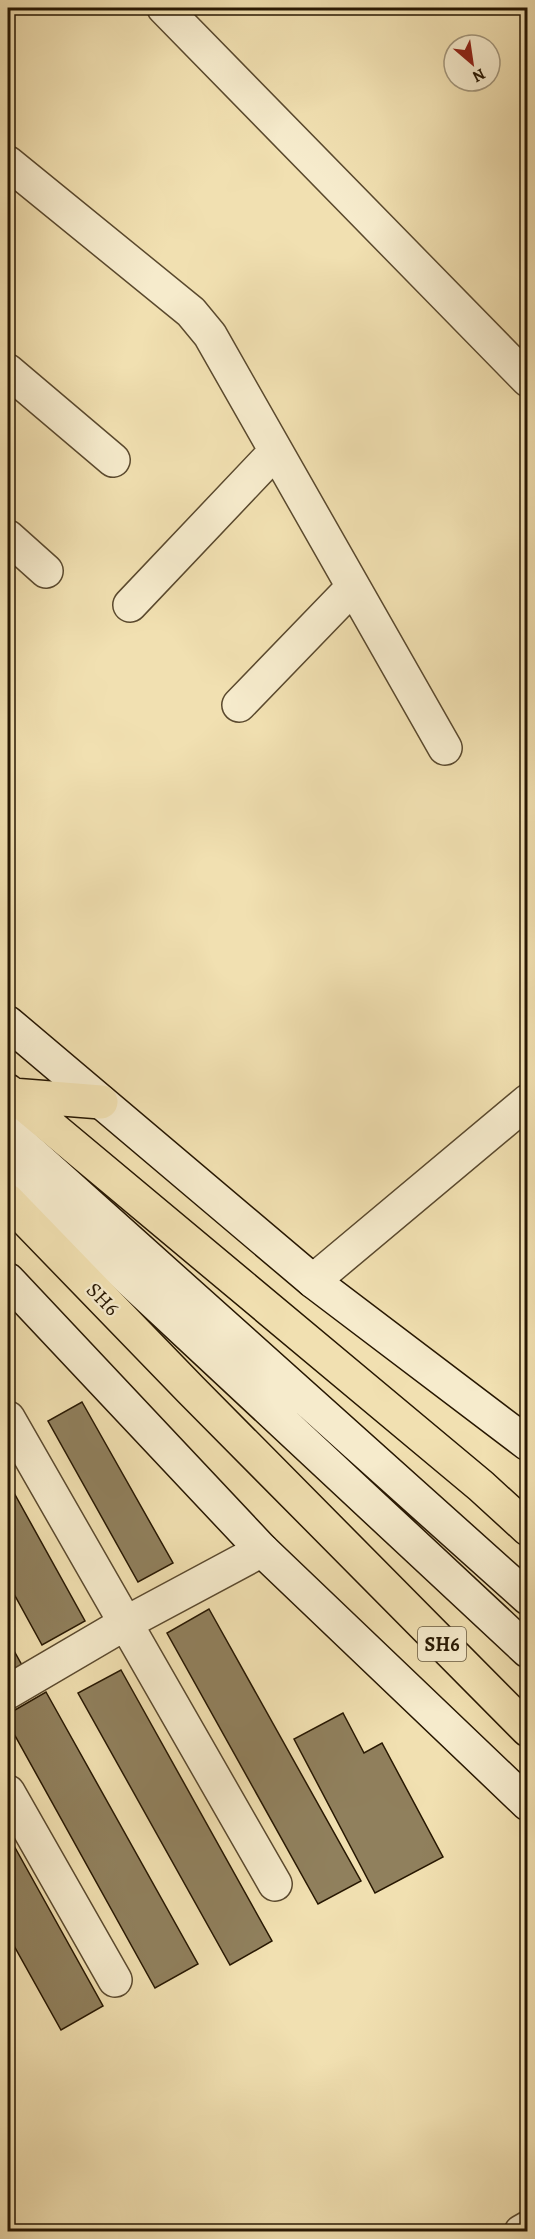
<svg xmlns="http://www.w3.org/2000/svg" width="535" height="2239" font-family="Alegreya,serif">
<rect width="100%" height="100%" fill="#f1e0b1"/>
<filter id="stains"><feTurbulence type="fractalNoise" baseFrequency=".00333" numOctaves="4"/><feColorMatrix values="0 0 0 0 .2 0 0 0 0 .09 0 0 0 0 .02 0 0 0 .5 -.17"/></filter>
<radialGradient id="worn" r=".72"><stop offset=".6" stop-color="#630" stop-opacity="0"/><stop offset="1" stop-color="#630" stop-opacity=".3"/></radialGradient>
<path fill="#90805d" stroke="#271702" stroke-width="1.5" d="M82,1402l91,161 -35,19 -90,-161z
M8,1482l77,139 -43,24 -34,-62z
M209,1609l152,272 -43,23 -151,-271z
M8,1640l15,27 -15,9z
M121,1670l151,271 -42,24 -152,-272z
M46,1692l152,272 -43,24 -147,-265v-9z
M343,1713l21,40 18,-10 61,114 -68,36 -81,-154z
M8,1835l95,171 -42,24 -53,-95z"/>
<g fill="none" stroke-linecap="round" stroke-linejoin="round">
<defs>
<path id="street" d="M164,8l364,372
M8,163l183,149 19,23 235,413
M8,371l105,89
M8,537l38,34
M130,605l146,-154
M239,705l114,-118
M313,1281l215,-180
M8,1418l267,466
M8,1692l116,-68 138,-74
M8,1792l107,188
M521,2232l7,-4"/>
<path id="secondary" d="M8,1023l305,258 215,163
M8,1132l520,466
M8,1166l520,485
M8,1280l254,270 266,254"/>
<path id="primary" d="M8,1091l473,395 47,43
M12,1095l89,7
M8,1201l183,189 337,340"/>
</defs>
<use href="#street" stroke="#5a492e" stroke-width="36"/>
<use href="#secondary" stroke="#271702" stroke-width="36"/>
<use href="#primary" stroke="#271702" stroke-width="36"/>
<use href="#street" stroke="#f6ebcc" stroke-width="33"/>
<use href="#secondary" stroke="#f6ebcc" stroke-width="33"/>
<use href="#primary" stroke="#f1e0b1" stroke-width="33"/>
</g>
<g text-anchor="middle" stroke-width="4.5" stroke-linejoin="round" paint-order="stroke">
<rect fill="#f6ebcc" stroke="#65573f" stroke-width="1.5" x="418" y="1627" width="48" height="34" rx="4.5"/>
<g font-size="20" font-weight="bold" fill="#271702">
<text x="442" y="1651">SH6</text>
</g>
<g font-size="21" fill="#271702" stroke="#f6ebcc">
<text transform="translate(103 1299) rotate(46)" y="7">SH6</text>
</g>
</g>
<rect width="535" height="2239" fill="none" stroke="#f1e0b1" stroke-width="30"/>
<rect x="9" y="9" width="517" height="2221" fill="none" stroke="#271702" stroke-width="3"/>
<rect x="15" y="15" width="505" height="2209" fill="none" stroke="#271702" stroke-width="1.5"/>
<g transform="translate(472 63) rotate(151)"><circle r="28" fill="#f6ebcc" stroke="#a3967b" stroke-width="1.5"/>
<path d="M0-4.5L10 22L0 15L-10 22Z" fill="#8f2418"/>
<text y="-9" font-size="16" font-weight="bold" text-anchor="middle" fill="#271702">N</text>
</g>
<rect width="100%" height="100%" filter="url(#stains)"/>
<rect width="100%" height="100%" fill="url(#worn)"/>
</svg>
